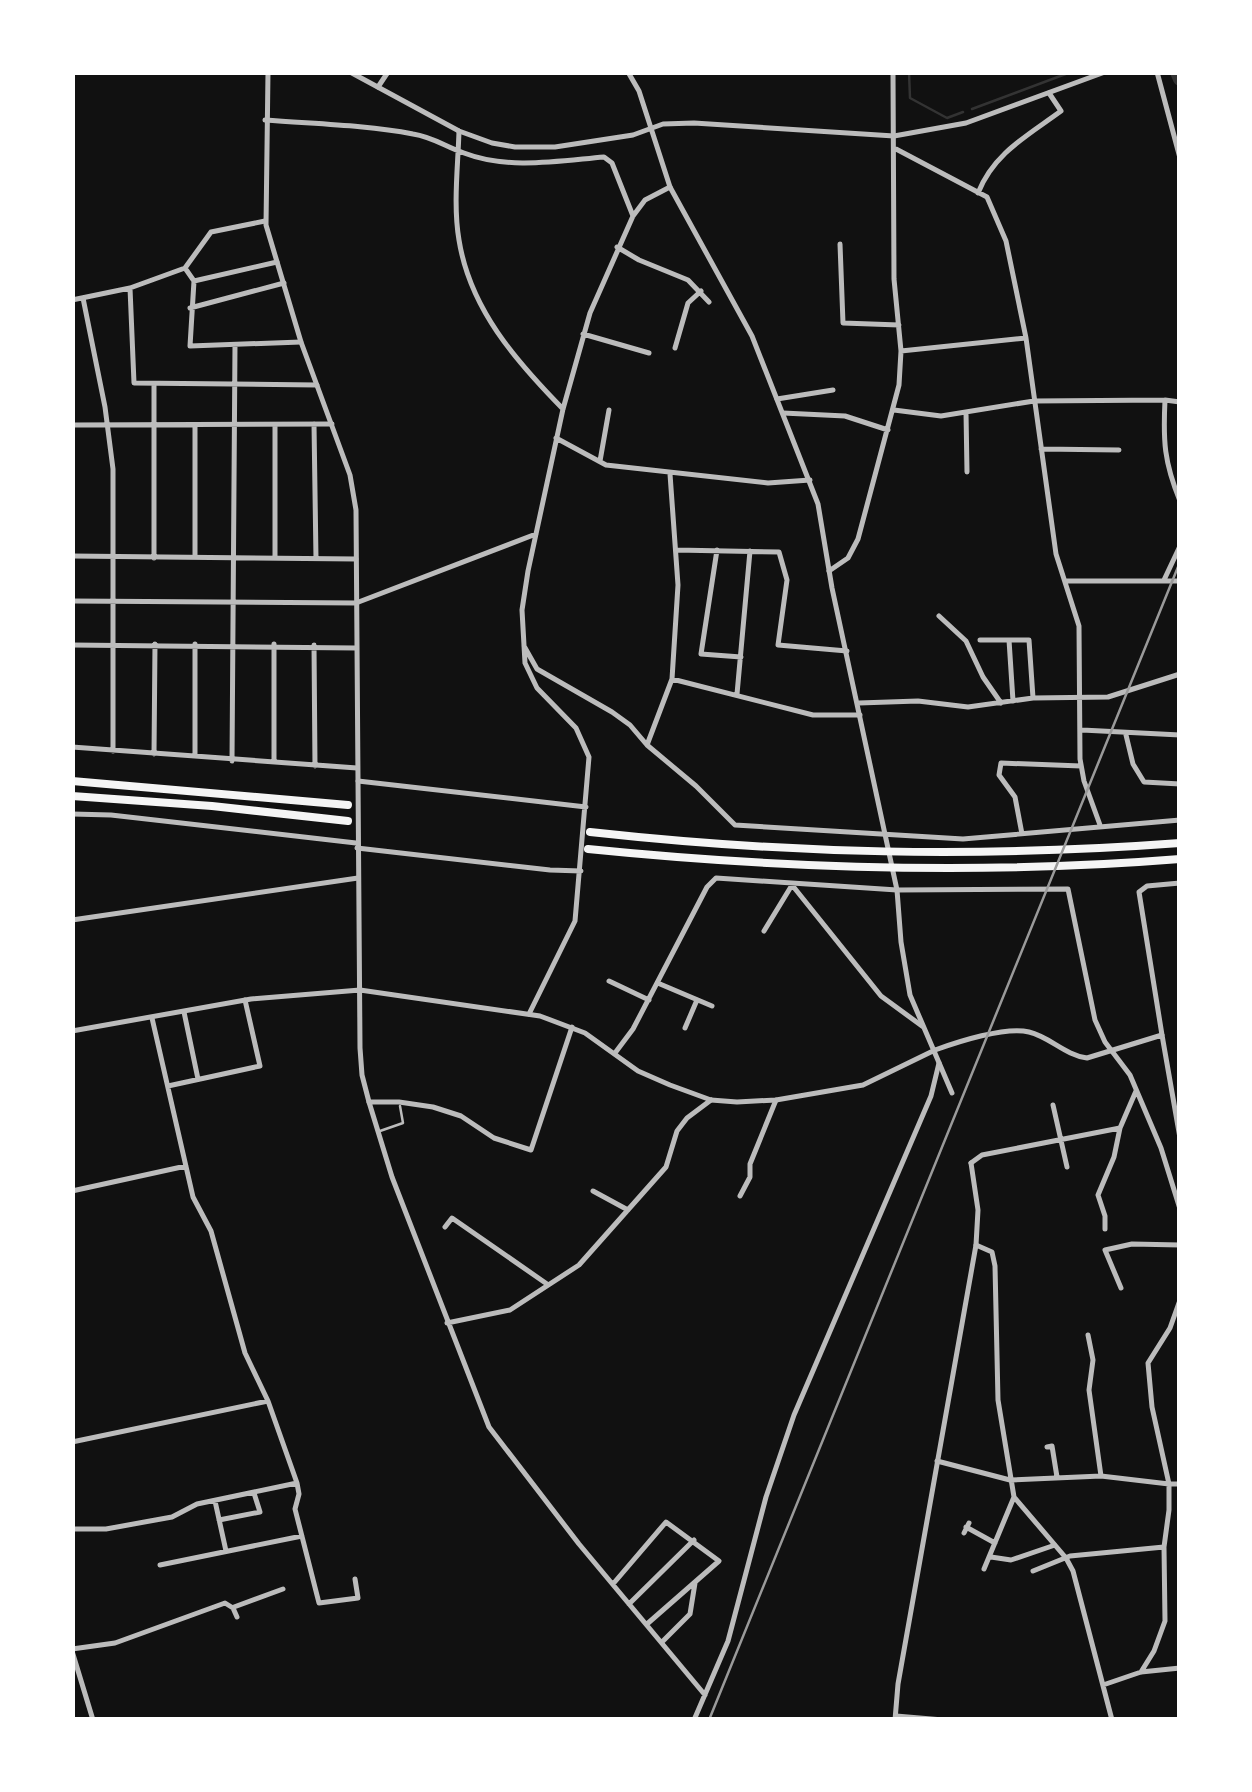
<svg xmlns="http://www.w3.org/2000/svg" width="1252" height="1792" font-family="'Asap Condensed',sans-serif">
<rect width="100%" height="100%" fill="#111"/>
<g fill="none" stroke-linecap="round" stroke-linejoin="round">
<path stroke="#333" stroke-width="2.5" d="M909,72l1,26 37,20 16,-6
M972,109l99,-37"/>
<path stroke="#333" stroke-width="14" d="M1177,72l3,7"/>
<path stroke="#bcbcbc" stroke-width="2.5" d="M380,1131l23,-8 -3,-17"/>
<path stroke="#bcbcbc" stroke-width="5" d="M1157,72l23,86
M378,87l10,-15
M265,120c49,4 100,5 148,14 20,3 33,13 51,19 44,17 94,8 140,4l8,6 21,53
M459,131c-1,35 -6,74 0,109 11,69 57,121 104,169
M896,149l91,48 19,44 20,97 30,216 23,72 1,133 4,22 16,44
M978,193c16,-40 49,-57 83,-82l-12,-18
M840,244l3,79 56,2
M617,247l22,13 49,20 21,22
M185,268l9,13 -4,65 111,-4
M194,281l83,-19
M130,288l4,95 183,2
M83,298l22,109 8,62v282
M72,300l58,-12 55,-20 26,-36 54,-11
M190,308l94,-25
M583,334l66,19
M675,348l13,-45 13,-12
M901,351l125,-13
M154,386v172
M777,399l56,-9
M1180,402l-15,-2c-2,41 -1,62 15,101
M894,410l47,6 93,-15 131,-1
M966,412l1,60
M783,413l62,3 43,14
M314,424l2,135
M72,425l260,-1
M195,425v132
M275,425v132
M556,438l50,27 162,18 42,-3
M1041,449l78,1
M600,461l9,-51
M670,474l8,111 -6,94 -25,66 49,41 39,39 228,14 217,-19
M676,550l103,2 8,28 -9,65 69,6
M717,550l-16,104 40,3
M72,556l284,3
M829,571l19,-13 10,-19 41,-154 2,-34 -7,-72 -1,-207
M1164,580l16,-34
M1066,581h114
M72,601l284,2 180,-69
M939,616l27,25 17,36 18,26
M980,640h49l4,58
M1009,640l4,61
M72,645l284,3
M314,645l1,121
M524,646l13,23 75,43 18,13 17,20
M672,679l141,36h47
M737,694l13,-143
M859,703l59,-2 50,6 65,-9 75,-1 72,-23
M1082,730l98,5
M1126,735l7,29 11,18 36,2
M72,747l285,21
M154,754l1,-110
M195,756v-112
M232,761l3,-416
M274,761v-117
M358,781l228,26
M72,814l39,1 245,28
M1022,834l-7,-37 -16,-22 2,-12 80,3
M357,848l193,22 31,1
M72,920l286,-42
M764,931l28,-46 89,111 41,30
M609,981l40,19
M660,984l52,22
M184,1012l14,67
M529,1014l46,-93 14,-164 -13,-29 -39,-40 -12,-25 -3,-53 6,-39 35,-162 27,-96 43,-97 12,-16 25,-13
M572,1027l-41,123 -37,-12 -33,-22 -28,-9 -34,-5h-30l23,75 97,250 90,117 126,151
M685,1028l12,-28
M935,1050c22,-8 71,-24 94,-18 21,5 36,23 58,26l75,-23 18,103
M615,1053l18,-24 74,-142 9,-9 181,12 171,-1 27,131 10,22 25,33 31,73 19,61
M168,1086l92,-20 -15,-66
M1053,1105l14,62
M971,1163l11,-8 138,-27 16,-37
M72,1191l114,-25
M593,1191l35,19
M740,1196l10,-19v-13l26,-64
M445,1227l7,-9 95,66
M1105,1229v-13l-7,-21 16,-38 6,-29
M976,1245l16,7 3,14 3,134 16,97 52,61 7,13 39,149
M1121,1288l-16,-38 27,-6 48,1
M447,1323l63,-13 69,-45 87,-98 11,-36 10,-13 24,-18
M1088,1335l5,25 -4,30 12,86
M72,1442l196,-41
M1047,1447l5,-1 5,31
M937,1461l73,19 91,-4 68,8
M297,1483l2,11 -4,15 24,94 39,-5 -3,-19
M215,1501l11,50
M219,1520l41,-8 -6,-19
M966,1527l29,16
M72,1529h34l66,-12 25,-13 100,-21 -29,-82 -23,-48 -34,-122 -18,-34 -41,-179
M964,1533l5,-10
M991,1557l20,3 44,-15
M160,1565l142,-29
M984,1569l30,-72
M1033,1571l37,-15 94,-9
M613,1584l53,-62 53,39 -72,63
M629,1604l65,-64
M234,1607l49,-18
M662,1642l28,-28 5,-31
M72,1649l43,-6 110,-40 8,5 4,9
M72,1651l21,69
M1141,1672l13,-21 11,-30 -1,-74 5,-37v-26l-17,-77 -4,-44 22,-35 10,-28
M1103,1685l38,-13 39,-4
M896,1716l47,4
M694,1720l34,-79 38,-144 28,-82 137,-319 8,-33"/>
<path stroke="#bcbcbc" stroke-width="5" d="M268,72l-2,153 35,117 49,133 6,35 4,538 2,27 7,27
M350,72l109,59 33,12 23,4h40l78,-12 30,-11 31,-1 200,13 72,-13 139,-51
M628,72l11,19 31,96 82,149 66,168 14,84 65,302 4,52 9,53 42,98
M72,1031l179,-32 109,-9 180,26 45,17 53,38 32,14 41,15 26,2 39,-2 87,-15 72,-35
M1162,1035l-23,-143 8,-6 33,-3
M1169,1484h11
M895,1720l3,-36 78,-439 2,-35 -7,-47"/>
<path stroke="#f5f5f5" stroke-width="8" d="M72,781l276,24
M72,796l140,10 136,15
M590,832c200,22 389,26 590,11
M588,849c198,20 393,26 592,10"/>
<path stroke="#9a9a9a" stroke-width="2.5" d="M709,1720l471,-1158"/>
</g>
<rect width="1252" height="1792" fill="none" stroke="#ffffff" stroke-width="150"/>
</svg>
